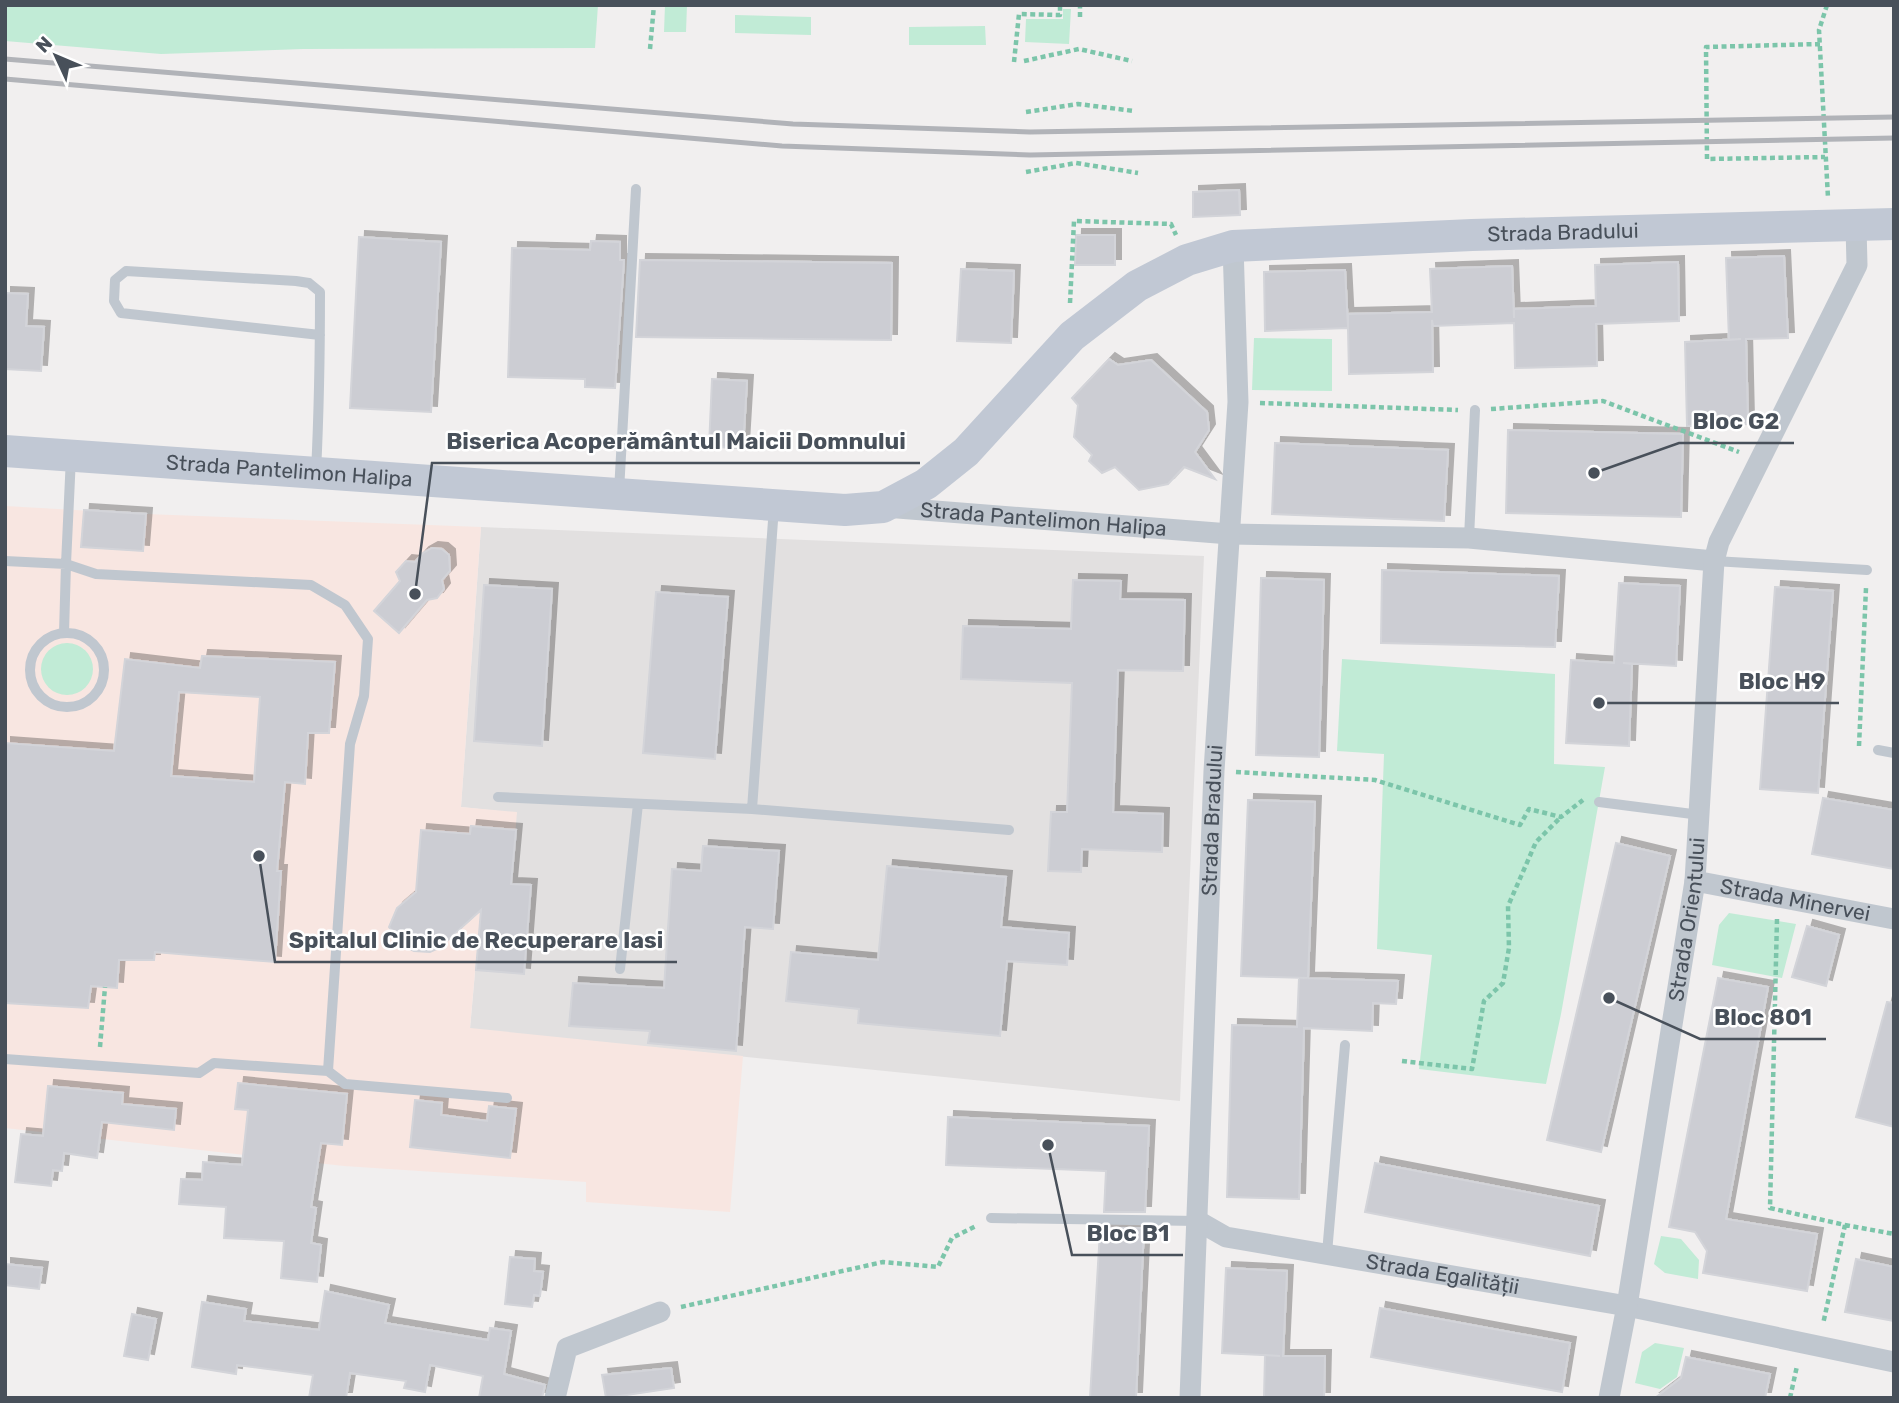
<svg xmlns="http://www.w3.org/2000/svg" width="1899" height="1403" font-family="Rubik,sans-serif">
<defs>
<filter id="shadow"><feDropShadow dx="6" dy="-6" stdDeviation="0" flood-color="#0004"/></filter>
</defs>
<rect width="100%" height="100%" fill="#f1efef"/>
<path fill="#e2e0e0" d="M481,527l723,29 -24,545 -710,-72 13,-147 34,-69 -56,-6z"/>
<path fill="#f8e6e1" d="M5,506l141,8 335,13 -20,280 56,5 -6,72 -28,-2 -13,146 273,28 -13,156 -144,-10v-20l-242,-16 -339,-38z"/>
<path fill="#c1ebd6" d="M5,5h593l-3,43 -292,1 -142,5 -156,-13z
M665,5h22l-1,27h-22z
M1063,9h8l-2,35 -44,-2 1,-23h37z
M735,15l76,2v18l-76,-2z
M985,26l1,19h-77v-18z
M1254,338l78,1v52l-80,-1z
M41 669a26 26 0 1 1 52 0a26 26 0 1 1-52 0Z
M1342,659l213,15 -1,90 51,3 -44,247 -15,70 -127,-15 13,-114 -55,-6 7,-195 -47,-3z
M1729,913l67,11 -14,54 -70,-13 7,-40z
M1661,1236l20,3 18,21 -1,19 -33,-6 -11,-9z
M1655,1343l29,5 -7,29 -17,12 -25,-6 7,-31z"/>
<path fill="#cccdd3" stroke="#d3d4d9" stroke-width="2" fill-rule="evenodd" filter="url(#shadow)" d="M1239,190l1,25 -47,2v-25z
M1076,235h39v30h-40z
M359,237l82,5 -10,170 -81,-4z
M591,241l29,1v18h4l-9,128 -30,-1v-8l-77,-2 4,-129 78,2z
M1784,256l4,82 -42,1 2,85 -61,2 -2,-84 56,-3 -12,1 -3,-82z
M640,260l252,3 -1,77 -255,-3z
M1678,262l1,59 -83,3 1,42 -82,2 -1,-45 -81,3 -1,-6 1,52 -84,2 -1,-46 -83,3 -1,-59 81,-2 3,57v-13l84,-2 -2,-43 82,-3 2,52v-9l82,-3 -1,-41z
M961,269l53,2 -3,72 -54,-2z
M5,293l23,1 -2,32 18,1 -3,44 -36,-2z
M1109,359l9,6 33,-5 56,52 2,18 -14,22 20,27 -31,-12 -16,17 -29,6 -24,-23 -13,6 -13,-12 3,-6 -18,-18 4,-32 -6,-7z
M712,379l35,2 -4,67 -34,-1z
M1508,430l175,4 -2,83 -175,-4z
M1275,443l173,7 -4,71 -172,-7z
M84,510l62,4 -3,37 -62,-4z
M432,548l10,1 7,6 1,16 -8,9 2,9 -7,9 -10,2 -28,33 -25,-22 26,-30 -4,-9 10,-11 9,1 8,-9z
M1382,570l177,6 -4,71 -174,-4z
M1261,578l63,2 -5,177 -63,-2z
M1073,580l48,1 -1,18 65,1 -2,71 -65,-1 -5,142 50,2 -1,38 -80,-3 -1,23 -33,-1 3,-59h16l5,-129 -111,-4 2,-53 108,3z
M1619,583l61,3 -4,80 -53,-3 9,1 -3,82 -63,-3 5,-83 43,3z
M484,585l68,4 -10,157 -68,-5z
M1775,587l58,4 -15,202 -58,-4z
M656,592l72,5 -13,162 -72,-6z
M202,656l133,6 -6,71h-21l-3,51 -20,-2 -8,89h4l-6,91 -120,-10 -1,8h-35l-2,28 -26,-2 -3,22 -83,-5v-260l109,8 11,-92 75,9zM179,692l81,5 -6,85 -83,-6z
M1823,798l71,12v59l-82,-15z
M1248,800l67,2 -7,176 -67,-2z
M471,826l45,4 -5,54 20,1 -7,89 -48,-4 5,-60 -42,38 -9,4 -16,-1 -9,-4 -16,-20 8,-19 19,-16 5,-62 49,4z
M1616,843l54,13 -69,296 -54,-12z
M703,846l76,5 -6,78 -28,-2 -9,124 -88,-8 2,-12 -81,-5 4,-43 91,5 8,-119 29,2z
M887,866l119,11 -5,50 68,6 -2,32 -60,-4 -7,75 -142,-13 1,-14 -73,-8 5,-49 87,8z
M1807,926l32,9 -13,51 -34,-9z
M1299,978l99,3 -2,23 -23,-1 -1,28 -68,-3 -5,171 -72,-2 5,-172 65,2z
M1718,978l50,9 -42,232 91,15 -10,57 -104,-18 4,-22 -12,-19 -26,-5z
M1887,1002l7,1v124l-38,-10z
M238,1083l109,11 -5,51 -21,-2 -10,64 5,1 -5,35 10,2 -4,37 -36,-4 3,-37 -60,-3 2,-31 -47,-3 2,-25 21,1 1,-18 39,3 6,-55 -13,-1z
M48,1086l75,7 -1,11 54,5 -2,21 -72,-8 -5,36 -33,-5 -2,18 -9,-1 -2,16 -36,-4 6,-48 22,2z
M415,1100l27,3 -1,12 46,6 2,-15 27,3 -6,49 -100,-11z
M948,1117l201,9 -4,86h-41l2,-41 -160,-6z
M1375,1163l224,43 -9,50 -225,-44z
M1103,1228h41l-8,170h-46l10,-167z
M510,1257l25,2 -1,12 9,1 -3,24 -6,-1 -2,12 -27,-3z
M1856,1259l38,8v54l-49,-9z
M5,1264l37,4 -3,21 -34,-4z
M1226,1268l61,3 -4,85h42l-1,42h-60l1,-43 15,1 -58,-3z
M325,1291l64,14 -4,18 103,17 2,-12 21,3 -7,43 41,11 -3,13h-63l4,-22 -53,-11 -5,27 -21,-4 2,-7 -56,-8 -4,25h-37l4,-23 -76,-10 -1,9 -44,-7 10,-65 44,7 -2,12 75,9z
M1380,1308l190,35 -8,49 -191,-35z
M132,1314l24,5 -8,41 -24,-4z
M1686,1357l84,17 -5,24h-110l26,-20z
M671,1368l3,20 -68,10 -4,-23z"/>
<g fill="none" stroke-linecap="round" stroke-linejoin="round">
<path stroke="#7cc5aa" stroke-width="4.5" stroke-dasharray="5 3.5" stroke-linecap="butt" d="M1827,5l-8,25 9,168
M1080,17v-12
M1820,44l-114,3 1,112 118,-2
M650,49l4,-44
M1024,61l55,-12 53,12
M1014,62l5,-48 41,1v-10
M1026,112l52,-8 56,7
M1026,172l50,-9 62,10
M1070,303l4,-82 97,3 5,11
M1260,403l198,7
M1491,409l112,-8 136,51
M1859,746l7,-158
M1236,772l139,8 145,45 9,-16 32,8 22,-17
M1777,919l-7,289 75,17 -22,99
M100,1047l5,-60
M1402,1061l70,8 12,-68 19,-18 6,-35 -1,-42 28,-64 25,-25
M1845,1225l49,9
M681,1307l202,-45 55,5 14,-29 24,-12
M1790,1398l7,-32"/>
<path stroke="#c0c7cf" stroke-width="10" d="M71,457l-5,107 30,10 215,11 34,20 23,34 -4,57 -14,48 -22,327
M316,472c3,-60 4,-120 4,-180l-11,-9 -13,-2 -170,-10 -11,9 -1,21 7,12 199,22
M619,491l17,-302
M1469,538l6,-128
M5,561l61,3 -2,69
M1714,561l153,9
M30 670a37 37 0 1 1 74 0a37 37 0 1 1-74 0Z
M1878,750l16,3
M498,797l254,12 22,-302
M1599,802l101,13
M752,809l257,21
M620,969l18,-165
M5,1059l194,14 15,-10 114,8 17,13 162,14
M991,1218l207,3
M1327,1253l18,-208"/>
<g stroke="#c0c7cf" stroke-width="21">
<path id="s1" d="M885,507l345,27 239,4 245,23"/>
<path id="s2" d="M1695,881l199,38"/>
<path id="s3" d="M1198,1221l28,16 401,69 267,56"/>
<path d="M555,1398l12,-50 93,-36"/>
<path id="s4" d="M1190,1398l24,-627 24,-369 -5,-156"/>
<path id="s5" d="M1609,1398l18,-92 68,-425 19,-320 5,-19 138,-277 -1,-39"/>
</g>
<path stroke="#c1c8d4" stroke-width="32" id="s6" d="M5,451l840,59 38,-3 43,-23 40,-32 106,-116 65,-50 50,-26 46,-14 239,-11 422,-11"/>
<path stroke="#b1b3b8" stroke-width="5" d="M5,59l788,65 237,8 864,-15
M5,79l777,67 248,9 864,-17"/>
</g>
<g text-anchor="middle" stroke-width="5" stroke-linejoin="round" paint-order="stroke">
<g font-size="21" fill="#48505a" stroke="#fff">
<text dy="7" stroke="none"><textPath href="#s6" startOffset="1654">Strada Bradului</textPath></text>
<text dy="7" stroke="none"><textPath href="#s6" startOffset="285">Strada Pantelimon Halipa</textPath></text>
<text dy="7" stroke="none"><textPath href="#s1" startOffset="159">Strada Pantelimon Halipa</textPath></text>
<text dy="7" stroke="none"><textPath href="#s4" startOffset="578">Strada Bradului</textPath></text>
<text dy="7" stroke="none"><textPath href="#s2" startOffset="102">Strada Minervei</textPath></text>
<text dy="7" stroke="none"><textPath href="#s5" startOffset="485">Strada Orientului</textPath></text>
<text dy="7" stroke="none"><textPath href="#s3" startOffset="252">Strada Egalității</textPath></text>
</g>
</g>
<path fill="none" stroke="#48505a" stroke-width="2.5" d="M1594 473L1679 443H1794M415 594L432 463H920M1599 703L1724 703H1839M259 856L275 962H677M1609 998L1700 1039H1826M1048 1145L1072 1255H1183"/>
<g fill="#48505a" stroke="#fff" stroke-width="2.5">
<circle cx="1594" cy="473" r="7"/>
<circle cx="415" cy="594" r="7"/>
<circle cx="1599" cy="703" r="7"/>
<circle cx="259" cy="856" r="7"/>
<circle cx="1609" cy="998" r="7"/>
<circle cx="1048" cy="1145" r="7"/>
</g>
<g font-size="23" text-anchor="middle" font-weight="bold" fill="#48505a" stroke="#fff" stroke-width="5" stroke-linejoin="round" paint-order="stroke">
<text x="1736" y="429">Bloc G2</text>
<text x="676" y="449">Biserica Acoperământul Maicii Domnului</text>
<text x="1782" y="689">Bloc H9</text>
<text x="476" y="948">Spitalul Clinic de Recuperare Iasi</text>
<text x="1763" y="1025">Bloc 801</text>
<text x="1128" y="1241">Bloc B1</text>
</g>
<rect width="1899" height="1403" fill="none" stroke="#48505a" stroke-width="14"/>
<g transform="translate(56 56) rotate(314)" stroke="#ffffff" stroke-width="5" paint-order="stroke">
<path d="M0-5L12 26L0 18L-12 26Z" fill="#48505a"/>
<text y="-10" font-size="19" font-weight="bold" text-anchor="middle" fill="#48505a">N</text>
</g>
</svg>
